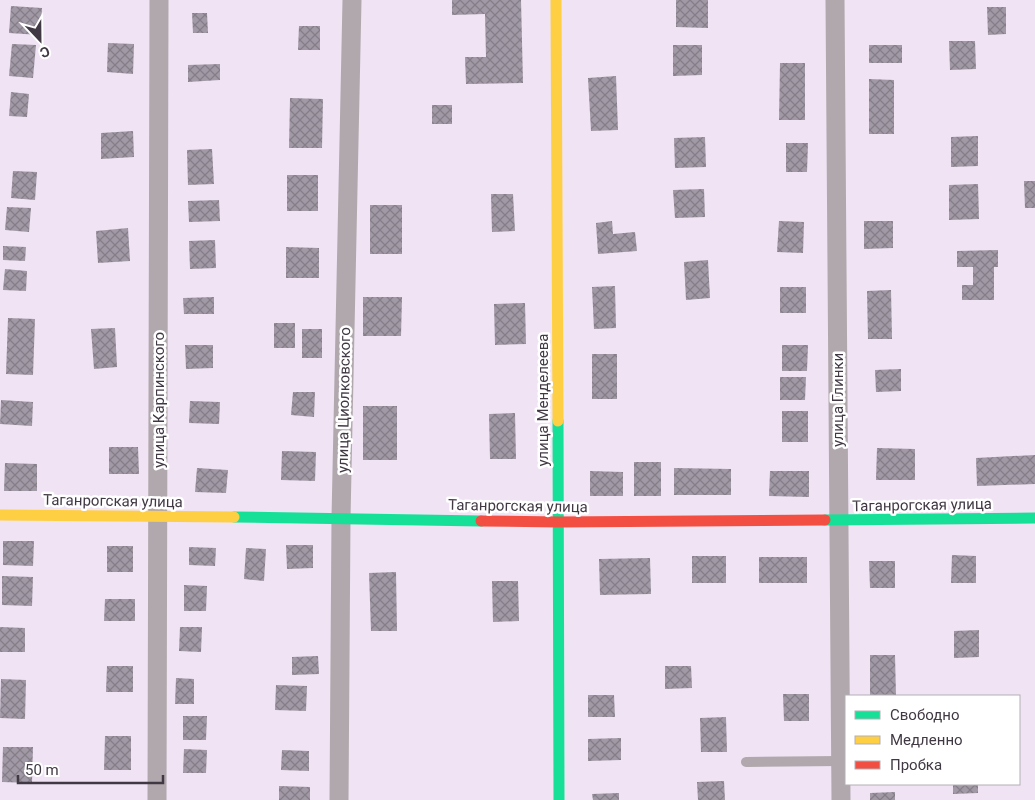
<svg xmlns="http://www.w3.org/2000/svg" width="1035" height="800" font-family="Roboto,sans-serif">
<defs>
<pattern id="building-cross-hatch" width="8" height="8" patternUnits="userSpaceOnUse" patternTransform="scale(1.25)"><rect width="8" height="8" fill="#a199a5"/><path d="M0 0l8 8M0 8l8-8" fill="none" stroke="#857e88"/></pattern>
</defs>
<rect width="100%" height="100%" fill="#efe3f4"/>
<path fill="url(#building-cross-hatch)" d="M452,0h69l2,83 -57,1 -1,-27h21l-1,-43 -33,1z
M676,0h32v28l-32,-1z
M11,6l31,2 -2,27 -31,-2z
M987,7h19v27l-18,1z
M192,13h15l1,20h-15z
M299,26h21v24h-22z
M949,41h26l1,28 -26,1z
M108,43l26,1 -1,30 -26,-2z
M12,44l24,1 -3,33 -24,-2z
M673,45h29v30l-29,1z
M869,45h33v18h-33z
M780,63h25v57h-26z
M220,64v16l-32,2v-17z
M616,76l2,54 -27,1 -3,-53z
M869,79l25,1v54h-25z
M11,92l18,2 -2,23 -18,-1z
M290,98l33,1 -1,49h-33z
M432,105h20v19h-20z
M133,131l1,26 -33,2v-26z
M978,136v30l-27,1v-30z
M705,137l1,30 -31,1 -1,-30z
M786,143h22l-1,29h-21z
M212,149l2,35 -26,1 -1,-35z
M13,171l24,1 -2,28 -24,-2z
M287,175h31v36h-31z
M1024,181h11v27h-10z
M978,184l1,35 -30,1v-35z
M704,189l1,28 -30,1 -2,-28z
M491,194h22l2,37 -23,1z
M219,200l1,21 -31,1 -1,-21z
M370,205h32v49h-32z
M7,207l24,1 -2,24 -24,-2z
M612,221l1,13 22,-2 2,19 -39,3 -2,-31z
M779,221l25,1 -1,31 -26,-1z
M864,221h29v27l-29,1z
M128,228l2,33 -32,2 -2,-32z
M215,240l1,28 -26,1 -1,-28z
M3,246l23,1 -1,14 -22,-1z
M286,247l33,1v30h-33z
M998,250v17h-4v33h-32v-15h11v-18h-16v-16z
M708,260l2,38 -24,2 -2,-38z
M5,269l22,2 -1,20 -23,-1z
M615,286l1,42 -22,1 -2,-42z
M780,287h26v26h-26z
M891,290l1,49h-24l-1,-48z
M214,297v17h-30l-1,-16z
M363,297h39l-1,39h-38z
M525,303l1,41 -31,1 -1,-41z
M8,318l27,1 -2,56 -27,-1z
M274,323h21v25h-21z
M115,328l2,39 -23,2 -3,-40z
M302,329h20v29h-20z
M185,345h28v23l-27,1z
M782,345h26l-1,26h-25z
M592,354h25v45h-25z
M901,369v22l-25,1 -1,-22z
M780,377h26l-1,23h-25z
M293,392h22l-1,25 -23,-2z
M1,400l32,2 -1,24 -32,-2z
M190,401l30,1 -1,22 -30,-1z
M363,406h34v54h-34z
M782,411h26v31h-26z
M515,413l1,46h-26l-1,-45z
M109,447h29l1,27h-30z
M877,448l38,1v31h-39z
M282,451l34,1 -1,29 -34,-1z
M1035,455v29l-58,2 -1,-28z
M634,462h27v34h-27z
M5,463l32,1v27h-33z
M197,468l31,2 -2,23 -31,-1z
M674,468l57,1v26h-57z
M590,471l33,1v24h-33z
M770,471h39v26l-40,-1z
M3,541h31l-1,25 -30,-1z
M286,545h27v23l-26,1z
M107,546h26v26h-26z
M189,547l27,1 -1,18 -26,-1z
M246,548l20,1 -2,32 -20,-2z
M952,555l24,1v27h-25z
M692,556h34v27h-34z
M759,557h48v26h-48z
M650,558l1,36 -51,1 -1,-36z
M869,561h26v27h-25z
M396,572l1,59h-26l-2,-58z
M2,576l31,1 -1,29 -30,-1z
M492,581h26l1,40 -26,1z
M184,585l23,1 -1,25h-22z
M105,599h30v22h-31z
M0,627l25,1v24h-25z
M180,627h22l-1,25 -22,-1z
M979,630v27l-25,1v-27z
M870,655h25l1,41h-26z
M318,656l1,18 -27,1v-18z
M107,666h26v26h-27z
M665,666h26l1,22 -27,1z
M176,678l18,1v25h-19z
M1,679l25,1 -1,39 -25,-1z
M276,685l31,1 -1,25 -31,-1z
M783,694h26v27h-25z
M588,695h26l1,22h-27z
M183,716h24l-1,24h-23z
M726,717l1,35h-26l-1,-34z
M105,736h26v34h-27z
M621,738v22l-33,1v-22z
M3,747h30l-1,36 -30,-1z
M184,749l23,1 -1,23h-23z
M282,750l27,1v20l-28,-1z
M724,781l1,19h-27l-1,-18z
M953,784h25v9l-25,1z
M279,786l31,1v13h-31z
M895,792v8h-25v-7z
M619,793v7h-26l-1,-6z"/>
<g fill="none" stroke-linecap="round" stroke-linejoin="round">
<path stroke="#b0a8ac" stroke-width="10" d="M746,762l94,-1"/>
<path stroke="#b0a8ac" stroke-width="19" d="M835,0l6,800
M157,800l2,-800
M339,800l2,-282 11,-518"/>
<path stroke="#16e098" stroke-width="11" d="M558,421l1,379
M234,517l247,4
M825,520l210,-2"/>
<path stroke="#ffcf43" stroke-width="11" d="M556,0l2,421
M0,515l234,2"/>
<path stroke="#f24e42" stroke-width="11" d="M481,521l78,1 266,-2"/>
</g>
<g text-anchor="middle" stroke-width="5" stroke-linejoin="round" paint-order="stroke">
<g font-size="15" fill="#403843" stroke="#fff">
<text transform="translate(159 400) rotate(-90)" y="5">улица Карпинского</text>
<text transform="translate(344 400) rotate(-89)" y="5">улица Циолковского</text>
<text transform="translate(543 400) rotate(-90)" y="5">улица Менделеева</text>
<text transform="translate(838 400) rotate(-90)" y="5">улица Глинки</text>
<text transform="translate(113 501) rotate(1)" y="5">Таганрогская улица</text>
<text transform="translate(922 505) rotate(-1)" y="5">Таганрогская улица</text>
<text transform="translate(518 506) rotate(1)" y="5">Таганрогская улица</text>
</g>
</g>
<rect x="845" y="695" width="175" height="90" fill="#ffffff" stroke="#b3afb4"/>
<rect x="855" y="711" width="25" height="8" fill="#16e098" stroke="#b3afb4"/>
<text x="890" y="720" font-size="15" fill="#403843">Свободно</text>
<rect x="855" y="736" width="25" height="8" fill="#ffcf43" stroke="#b3afb4"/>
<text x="890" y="745" font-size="15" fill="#403843">Медленно</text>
<rect x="855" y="761" width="25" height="8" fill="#f24e42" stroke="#b3afb4"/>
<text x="890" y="770" font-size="15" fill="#403843">Пробка</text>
<g transform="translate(40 40) rotate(158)" stroke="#ffffff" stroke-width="4" paint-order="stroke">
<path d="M0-4L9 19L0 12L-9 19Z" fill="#403843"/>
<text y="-8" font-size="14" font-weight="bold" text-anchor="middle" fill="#403843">С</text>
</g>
<path d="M18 775v8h145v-8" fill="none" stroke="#403843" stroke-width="2.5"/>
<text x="25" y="775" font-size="15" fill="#403843" stroke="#ffffff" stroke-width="4" paint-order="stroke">50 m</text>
</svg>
